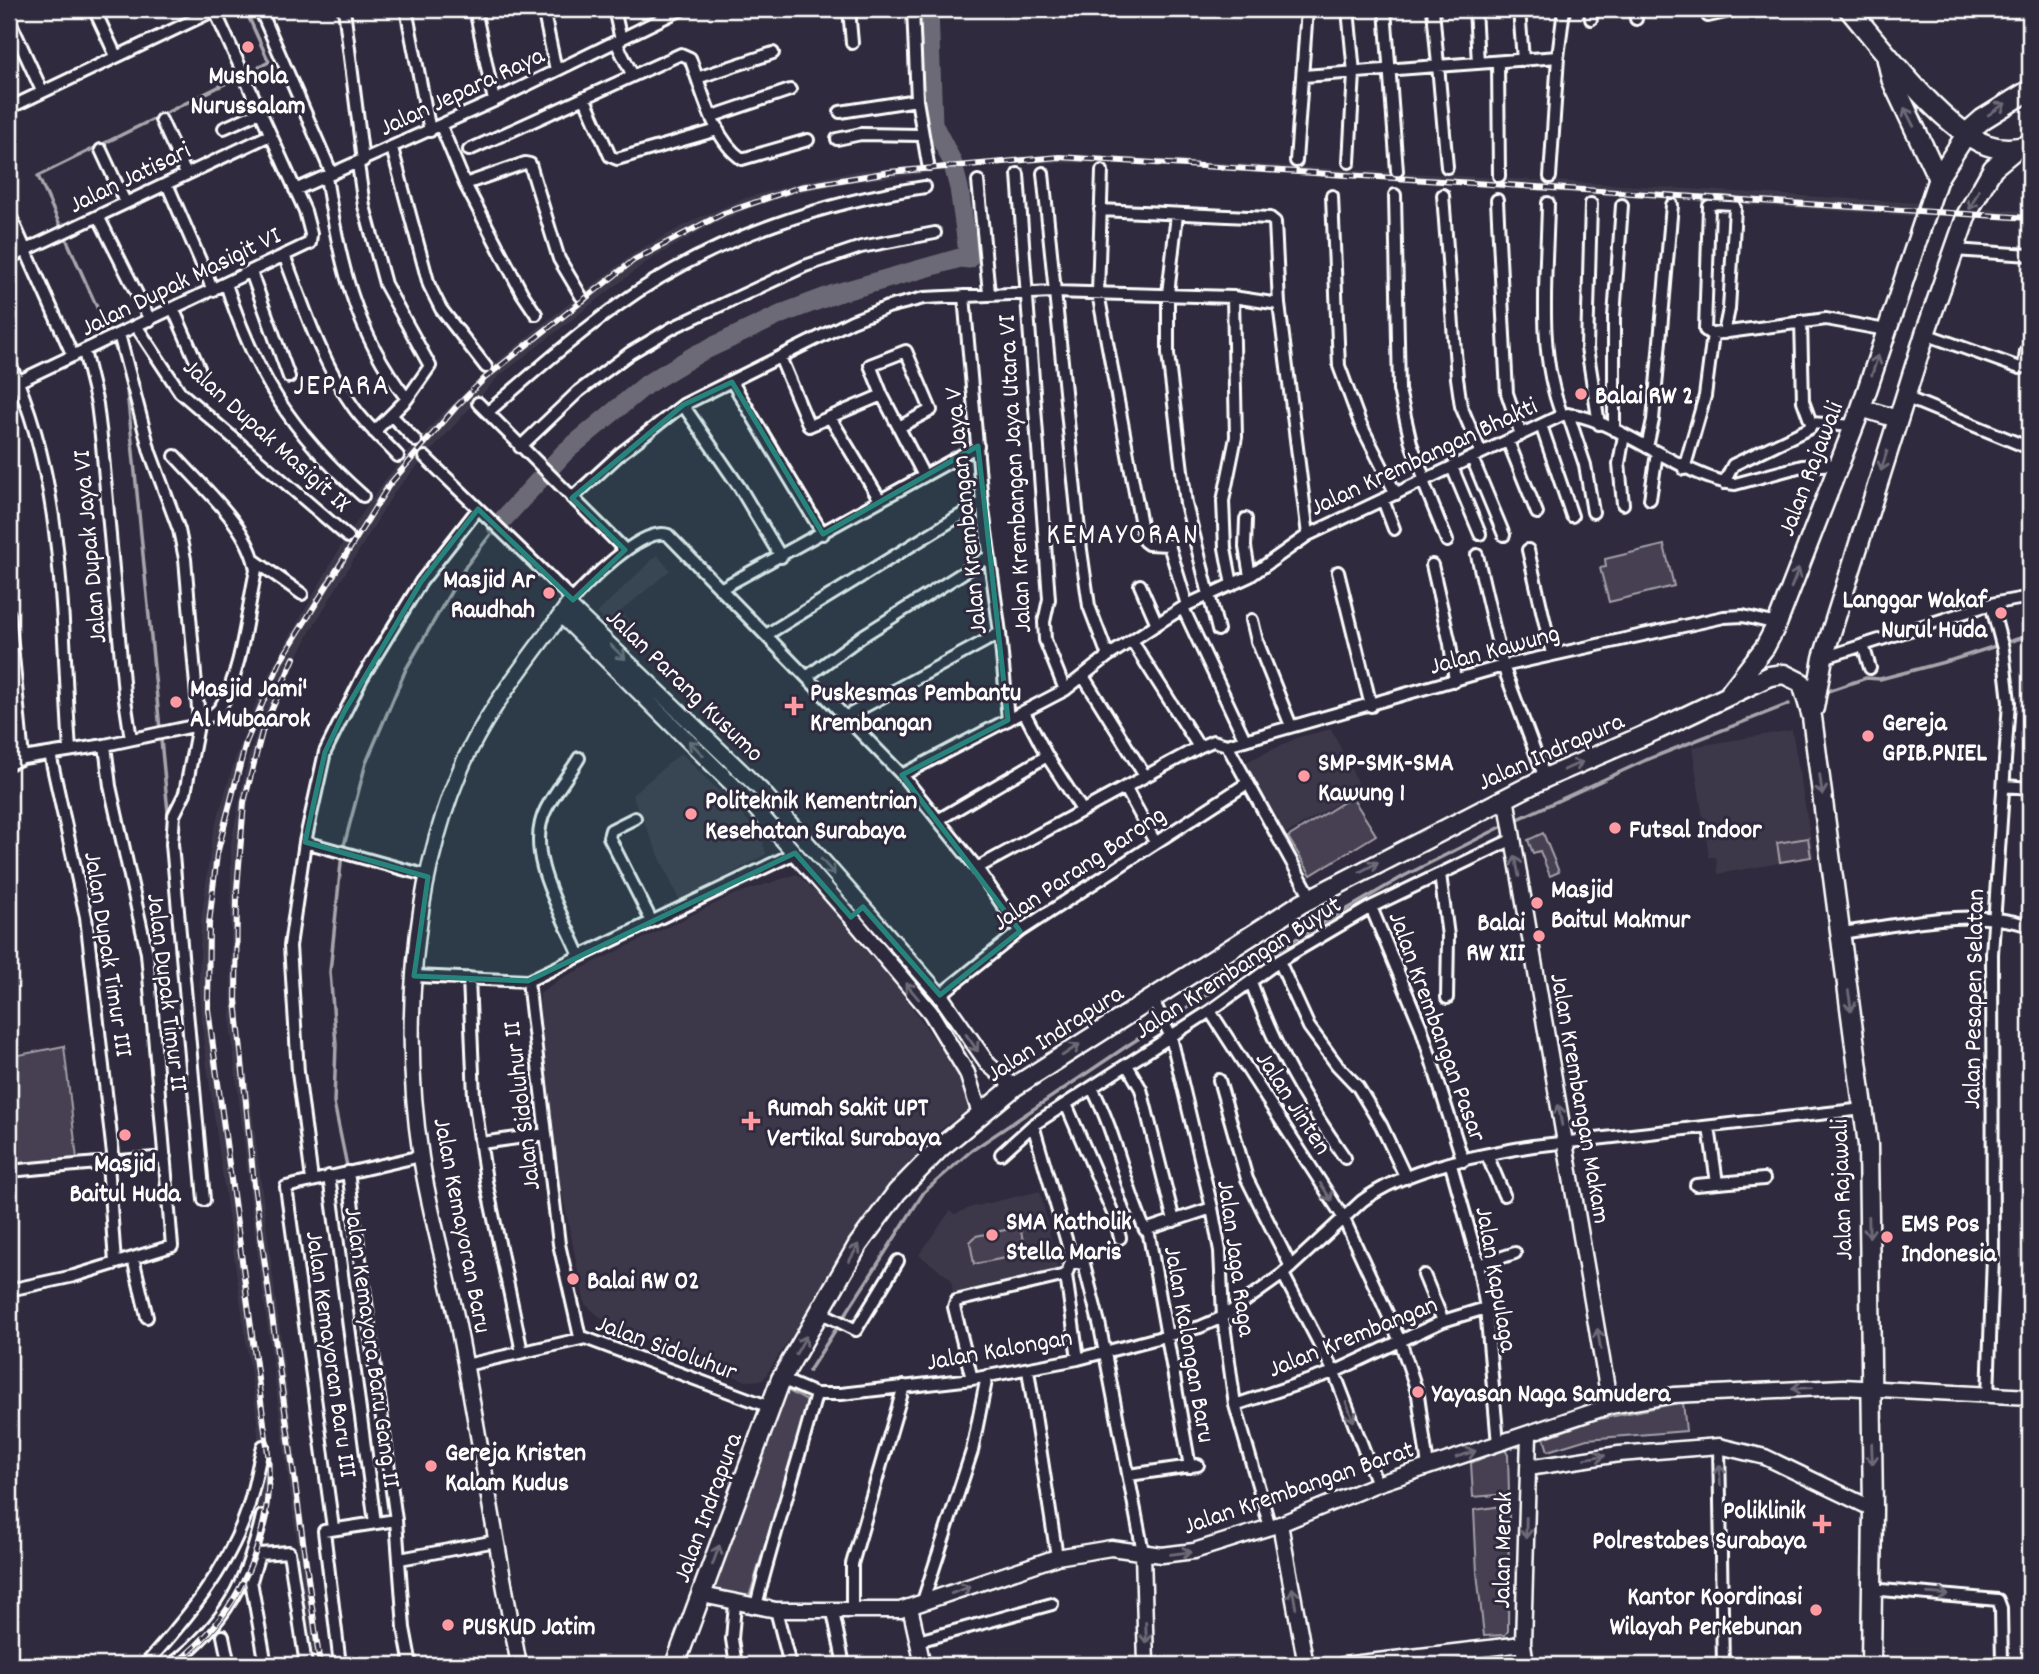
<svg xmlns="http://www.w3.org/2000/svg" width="2039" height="1674" font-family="Dekko,sans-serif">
<rect width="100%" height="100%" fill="#2f2a3d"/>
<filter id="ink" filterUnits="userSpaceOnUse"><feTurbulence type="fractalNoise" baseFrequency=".0143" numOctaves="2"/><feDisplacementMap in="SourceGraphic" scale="14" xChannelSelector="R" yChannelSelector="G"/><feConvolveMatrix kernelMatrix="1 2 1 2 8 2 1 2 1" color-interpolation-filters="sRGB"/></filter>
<g filter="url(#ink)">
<path fill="#3c3749" d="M1070,154l569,32 280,17 -5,13 -802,-53h-89l-70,8 -3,-6 70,-9z
M931,166l1,7 -87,10 -52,11 -45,15 -46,21 -57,33 -147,114 -103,114 -84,139 -38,75 -17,58 -15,82 -3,107 4,79 80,634h-8l-61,-444 -22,-189v-189l17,-85 25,-71 -5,-2 -27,72 -21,83 -12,83 -2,38 6,84 51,363 4,78 -6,43 -39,86 -50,50h-11l32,-25 24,-28 20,-32 19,-50 5,-54 -5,-65 -52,-366 -5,-66 2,-57 11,-85 24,-81 27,-72 79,-140 42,-63 53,-62 54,-52 58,-48 88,-68 59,-32 50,-21 59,-17 56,-11z
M1986,209l44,2v11l-49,-4z
M657,555l13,15 -50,42 13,13 -12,12 -24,-24z
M1331,729l30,60 -75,45 -40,-72 53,-25z
M1792,730l22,127 -96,17 -2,-17h-7l-17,-110z
M681,753l80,81 5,20 -86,48 -48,-107z
M797,874l53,52 48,61 73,105 -4,18 -28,21 -44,52 -50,70 -82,127 -17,1 -138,-57 -23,-20 -35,-170 -10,-107v-34l20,-14 173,-84z
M1040,1191l19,84 -105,24 -3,-20 -32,-24 31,-44 5,3 17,-7z"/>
<path fill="#464152" stroke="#a2a0a8" stroke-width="2" d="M1664,545l10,41 -65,16 -9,-34 6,-1 -1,-8z
M1352,797l24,38 -65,40 -23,-38z
M1543,833l16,39 -9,4 -10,-25 -7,2 -5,-13z
M1808,838l3,19 -31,5 -3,-19z
M64,1046l13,113 -68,8v-110z
M1020,1227l6,27 -52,10 -4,-22 6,-6z
M785,1389l24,13 -60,195 -37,-6z
M1683,1402l3,29 -99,8 -39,12 -4,-13 51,-18z
M1504,1448l4,7 1,39 -36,3 -2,-34z
M1509,1505l-1,126 -3,4 -21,1 -7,-63 -3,-63z"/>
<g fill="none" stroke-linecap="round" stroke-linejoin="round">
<path stroke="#a7a6ad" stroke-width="3.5" d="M122,363l-84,-187 231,-114 -24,-53
M126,380l43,442
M1822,693l44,-15 14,1 72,-19 78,-25
M1514,821l132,-61 143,-56
M348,1171l-14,-68 2,-59 -6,-72 12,-119 24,-90 40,-94 60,-103 29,-37
M809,1371l115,-179 47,-41 159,-107 149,-95 125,-73 103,-52"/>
<path stroke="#6d6a77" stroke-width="19" d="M496,527l69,-75 82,-68 50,-30 87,-41 53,-20 123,-35 9,1 -10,-71 -7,-27 -19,-37 -4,-115"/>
<defs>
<path id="minor" d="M94,9l22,47
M260,9l72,165
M344,9l19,152
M406,9l24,122
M475,9l19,92
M543,9l13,61
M614,9l7,31
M849,9l3,34
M913,9l4,91 11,64
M1348,9l6,64 -5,89
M1385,9l12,162
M1433,9l14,158
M1475,9l3,54
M1495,9v1
M1519,9l4,51
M1590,9l1,10
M1635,9l1,10
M1708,16l31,-7
M9,19l33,72
M616,42l16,32
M1498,62l1,114
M1304,76l254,-19
M697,78l76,-25
M585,99l25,57 7,3 97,-28 3,-5
M9,108l206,-98
M840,112l77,-12
M713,116l77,-26
M161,120l25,54
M441,126l24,58 57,109 14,21
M224,128l36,-16
M837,139l24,-5 59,1
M392,148l37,137 12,24 45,58
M101,150l24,52
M469,150l212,-96 9,4c12,31 23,82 52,101l66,-19
M1296,161l11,-152
M358,164l6,42 21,78 45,82 -23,33 -33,33
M1102,171l-4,122 46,248 4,3 21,1 18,60
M1043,173l38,377 8,56 19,50
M1018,174l31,425 -5,23 1,18 20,50
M326,177c14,84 27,153 81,222
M1550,177l8,-120 6,-48
M978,181l11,112
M167,184l46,106
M465,184l60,-21 5,1 29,95 22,37
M295,190l199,-89 188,-92
M1395,195l4,195 12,53 14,37
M1443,195l14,183 4,28 20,47
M1332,196l7,170 21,57 36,71
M1497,200l10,193 14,42
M1548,203c-1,69 -12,147 14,212
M1591,204l-4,144 12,76
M1100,210l170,8 5,4 4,82 29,231
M9,213l64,143
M1177,214l-9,80v60l18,150 32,126
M98,216l52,104
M1954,250l76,5
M284,255c20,52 37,107 70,153 13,18 29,32 44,48
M9,258l261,-123
M251,272l38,105
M226,284c30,92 65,148 137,212
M964,296l18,206 18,131 8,87
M173,308l26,60
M1801,321l2,80 8,22
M137,327l43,65 168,145
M119,334l31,118 29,78 6,29 14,161 -14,73 -11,22 -2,29 32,356
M1925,334l95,34 4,-1 2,-16 4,-4
M1712,335l-7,-5 4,-124 7,-3 17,1 2,4 -6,101 -5,24
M84,351l13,53 5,41 22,248 7,46
M780,357l29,69 73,-31
M9,362c57,120 52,259 61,388
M732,382l91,152
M9,386l301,-143 1,-9 -6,-23 -91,-202
M1905,397l117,48 8,-3
M478,403l147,147
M683,405l57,83 41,69
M488,412c47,-41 97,-85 149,-120 85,-56 188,-90 288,-105
M1568,414l17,51 8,47
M392,416l24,25
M831,419l49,81
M1811,423l43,3
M1541,425l31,91
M899,427l32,-17 -25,-59 -36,14 12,30 42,81
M1614,430v-113l8,-112
M1508,441l29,72
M520,447l59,-56 51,-38 44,-26 131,-61 56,-19 74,-14
M1647,447l6,-27 19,-215
M175,456c28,32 74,70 81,114 -9,41 -14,101 -35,136 -5,9 -13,11 -22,14
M425,457l148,143
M1472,458l32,77
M1452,467l28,67
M1684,469l21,-73 8,-62 113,-15 60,11
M1423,481l24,60
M1724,483l9,-18 77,-37 1,-5
M572,498l49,-45 62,-48 169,-84 36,-14 36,-9 129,-6 180,5 46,7
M1650,499l7,-46
M1383,500l11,29
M1623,504l-4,-40 5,-29
M1246,519l-1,28 5,29
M1528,550l24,104
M1477,555l26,111 42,112
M254,560l48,34
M1432,565l18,79 5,37
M1338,572l33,134
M1140,585l17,39
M1232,585l-7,-37 -2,-47 13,-64 -3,-140
M720,589l258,-143
M568,605c15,-19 75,-80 100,-70l234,240 75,93 43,63
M1183,608l62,132
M9,614l14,144
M1252,620l5,21 34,85
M766,635l216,-133
M1132,641l67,106
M1863,645l7,23
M1823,658l168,-54 39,-7
M808,676l56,-41 124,-78
M1083,676l62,100
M1024,712l23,44 35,54
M845,717l155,-84
M1227,745l276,-79 221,-49 19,-1 34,8
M1227,745l84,152
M50,754l36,163 28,246
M9,764l14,-6 82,-13 93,-20
M902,775l163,-85 43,-34 49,-32 30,-19 63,-29 58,-41 254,-120c39,-7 121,64 173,69l67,-18 38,-2
M2005,786l25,2
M1125,787l30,55
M635,818l-24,12 -2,7 42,83
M938,820l109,-64
M305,842l123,34
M977,868l222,-121 14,-6 14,4
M1440,874l8,62 -1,62
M1371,907l50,120 42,134
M1841,933c60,-8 130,-26 189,-7
M579,954c-17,-41 -56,-101 -33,-145 9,-18 23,-34 33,-51
M1279,961l30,66 28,38 21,22 23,38 25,53
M414,976l114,5 267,-128
M469,978l5,119 12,84 36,171
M528,981l31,263 21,93
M1251,982c24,67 53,118 94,176
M940,995l80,-64 226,-147
M1152,998l19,39 41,171 8,43 3,66 12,88 35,122
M1210,1011l133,206 57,124 10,29 8,25 10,72
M1127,1065l14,24 33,132
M1219,1080l28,99 44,88
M1092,1088c24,45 32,95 53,142
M1066,1104l49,114 5,20
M1033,1125l37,128 1,9 -5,13 12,84
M1709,1127l8,56
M481,1143l65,-9
M1001,1154l32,-29 177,-114 69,-50 92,-54 140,-67
M1487,1155l17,40
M108,1163l7,100
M1451,1165l26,93 9,50 12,136
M9,1171l156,-14
M348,1172l48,348 8,108 7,37
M329,1176l46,347
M312,1180l-14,-108 -8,-126 15,-104 20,-90 37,-74 59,-96 57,-73
M1696,1185l68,-6
M133,1258l14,59
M1071,1262l13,2 16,63 43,225
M1478,1265l37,-12
M1283,1274l51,98 43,112
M1424,1275l19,46
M9,1290l65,-14 98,-30 -25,-293 -37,-167 -5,-41
M820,1312l36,18 42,-69
M466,1365l119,-27 185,69
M1028,1370l29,187
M781,1379l35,15h25l131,-15 106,-20 122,-32 23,-10 60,-43 79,-73c44,-33 117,-46 171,-55l331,-37
M972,1379l-18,-72 2,-6 110,-26
M1988,1396l5,-140 -1,-302 17,-252 -6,-53 -12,-45
M1235,1405l99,-33 109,-51 43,-13
M1719,1446l4,219
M1190,1467l-42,-238 64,-21
M1129,1475l69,-10
M333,1528l-47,-341 135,-31
M400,1559l96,-18
M1870,1589l128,11 3,8 1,57
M735,1604l-3,35 4,26
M922,1604l50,-153 15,-75
M756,1606c17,-71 42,-141 60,-212
M776,1610l14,55
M852,1611v-47l52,-178
M833,1612l11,53
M223,1636l6,29
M918,1641l134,-37
M145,1665c40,-45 81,-93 101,-151 8,-22 11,-46 17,-68
M171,1665c55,-42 76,-83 91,-149
M266,1665l-15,-84 8,-27 30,-2 17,113
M340,1665l-16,-134 72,-11"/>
<path id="tertiary" d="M561,615l185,183 105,119 80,96 36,60 13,41
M1506,797l104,609
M1528,1468l91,-14 100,-8 46,11 108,52
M1280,1524l26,141
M1143,1552l3,113
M702,1595l74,15h124l157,-53 54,-9 51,7 32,-4 86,-27 97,-40 233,-78 64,-11 169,-8 187,10
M910,1607l13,58
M519,1665c-21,-109 -38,-219 -59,-329 -11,-60 -30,-119 -39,-179 -19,-123 -10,-269 38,-384 25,-61 71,-115 109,-168l194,186 178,204 48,69 26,23
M1343,1665l180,-21
M1526,1665l-3,-21 6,-209"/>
<path id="secondary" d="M1861,408l36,11"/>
<path id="primary" d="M1731,691l34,-44 12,-23 84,-216 77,-230 29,-45
M1814,708l9,-50 102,-324 42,-120 26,-46 24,-20
M675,1665l106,-286 77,-134 39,-53 44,-45 73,-60 288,-184 243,-125 114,-49 111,-53 14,-2 18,9 10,34 56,428 5,364 -2,156"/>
<path id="trunk" d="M1849,9c31,37 94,120 138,136 14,5 30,4 43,0
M1887,58l5,22 46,98
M1967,133l16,-14 47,-29"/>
</defs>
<use href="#minor" stroke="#fff" stroke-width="16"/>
<use href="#tertiary" stroke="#fff" stroke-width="19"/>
<use href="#secondary" stroke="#fff" stroke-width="21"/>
<use href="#primary" stroke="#fff" stroke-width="23"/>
<use href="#trunk" stroke="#fff" stroke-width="24"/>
<use href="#minor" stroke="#2f2a3d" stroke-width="10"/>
<use href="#tertiary" stroke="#2f2a3d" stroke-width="14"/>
<use href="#secondary" stroke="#2f2a3d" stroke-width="16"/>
<use href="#primary" stroke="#2f2a3d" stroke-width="18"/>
<use href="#trunk" stroke="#2f2a3d" stroke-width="19"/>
<defs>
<path id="rail" d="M294,658l-32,74 -18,70 -7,88 -1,110 18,185 66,480
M173,1665c67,-50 101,-129 95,-212l-60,-444 1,-85 8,-70 29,-112 34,-80 109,-177 67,-78 29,-29 149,-118 90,-47 76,-26 89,-15 170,-15 971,61"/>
</defs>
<use href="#rail" stroke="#fff" stroke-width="6"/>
<use href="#rail" stroke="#2f2a3d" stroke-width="3.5" stroke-dasharray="10" stroke-linecap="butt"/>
</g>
<defs><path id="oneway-shaft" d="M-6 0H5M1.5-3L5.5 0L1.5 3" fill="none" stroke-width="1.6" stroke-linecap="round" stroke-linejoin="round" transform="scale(1.75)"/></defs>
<g stroke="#6d6a77">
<use href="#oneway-shaft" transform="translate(1997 109) rotate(-34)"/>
<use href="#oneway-shaft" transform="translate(1909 117) rotate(-117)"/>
<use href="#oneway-shaft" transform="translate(1974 200) rotate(116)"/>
<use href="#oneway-shaft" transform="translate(1875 365) rotate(-72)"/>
<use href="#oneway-shaft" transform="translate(1884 461) rotate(107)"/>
<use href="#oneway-shaft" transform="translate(1795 578) rotate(-68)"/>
<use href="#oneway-shaft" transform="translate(618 652) rotate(44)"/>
<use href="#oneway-shaft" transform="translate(696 748) rotate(-135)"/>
<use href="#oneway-shaft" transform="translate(1573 766) rotate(-23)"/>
<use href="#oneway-shaft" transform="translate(1821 785) rotate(83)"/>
<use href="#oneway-shaft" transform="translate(1517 866) rotate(-101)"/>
<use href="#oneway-shaft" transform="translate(828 867) rotate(49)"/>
<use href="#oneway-shaft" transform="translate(1369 867) rotate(-28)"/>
<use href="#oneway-shaft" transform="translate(912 991) rotate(-130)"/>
<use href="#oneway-shaft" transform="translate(1850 1001) rotate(81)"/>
<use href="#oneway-shaft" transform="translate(972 1043) rotate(55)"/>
<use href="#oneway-shaft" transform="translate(1071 1050) rotate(-33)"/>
<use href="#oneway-shaft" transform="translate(1560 1115) rotate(-100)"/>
<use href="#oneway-shaft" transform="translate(1326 1192) rotate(57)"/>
<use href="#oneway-shaft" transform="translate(1869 1227) rotate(89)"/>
<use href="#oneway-shaft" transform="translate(854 1253) rotate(-60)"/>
<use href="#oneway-shaft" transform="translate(1599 1339) rotate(-99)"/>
<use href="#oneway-shaft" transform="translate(801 1345) rotate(-60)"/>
<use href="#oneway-shaft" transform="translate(1802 1388) rotate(178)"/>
<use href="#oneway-shaft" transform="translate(1350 1412) rotate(68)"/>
<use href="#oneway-shaft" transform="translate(1466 1454) rotate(-18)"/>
<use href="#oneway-shaft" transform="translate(1872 1454) rotate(88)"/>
<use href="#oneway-shaft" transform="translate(1595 1457) rotate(-9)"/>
<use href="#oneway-shaft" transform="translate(1720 1475) rotate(-93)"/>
<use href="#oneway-shaft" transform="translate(1526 1528) rotate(91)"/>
<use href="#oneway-shaft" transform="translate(1181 1553) rotate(-8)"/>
<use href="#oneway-shaft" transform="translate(716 1555) rotate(-70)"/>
<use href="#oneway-shaft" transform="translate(961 1590) rotate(-20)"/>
<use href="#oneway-shaft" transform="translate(1938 1594) rotate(4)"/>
<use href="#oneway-shaft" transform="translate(1294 1598) rotate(-100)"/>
<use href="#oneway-shaft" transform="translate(1146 1633) rotate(88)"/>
</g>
</g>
<path fill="#27847c" fill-opacity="0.2" stroke="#27847c" stroke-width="5" stroke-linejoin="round" d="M732,382l91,152 155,-88 30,274 -106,55 118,156 -80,64 -77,-88 -12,10 -56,-64 -267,128 -114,-5 14,-99 -123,-35 20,-90 19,-40 77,-130 57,-73 95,91 52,-50 -53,-52 111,-93z"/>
<g fill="#ff9aa2" stroke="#2f2a3d" stroke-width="2.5">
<circle cx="248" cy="47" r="7"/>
<circle cx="1581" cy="394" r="7"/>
<circle cx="549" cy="593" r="7"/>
<circle cx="2001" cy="613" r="7"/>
<circle cx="176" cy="702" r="7"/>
<path d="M790.5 695.5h7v7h7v7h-7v7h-7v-7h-7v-7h7z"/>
<circle cx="1868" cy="736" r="7"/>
<circle cx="1304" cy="776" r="7"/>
<circle cx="691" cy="814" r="7"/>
<circle cx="1615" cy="828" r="7"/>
<circle cx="1537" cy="903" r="7"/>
<circle cx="1539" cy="936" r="7"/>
<path d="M747.5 1110.5h7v7h7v7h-7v7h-7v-7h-7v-7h7z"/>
<circle cx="125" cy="1135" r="7"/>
<circle cx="992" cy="1235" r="7"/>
<circle cx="1887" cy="1237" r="7"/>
<circle cx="573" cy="1279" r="7"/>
<circle cx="1418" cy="1392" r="7"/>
<circle cx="431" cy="1466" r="7"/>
<path d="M1818.5 1513.5h7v7h7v7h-7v7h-7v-7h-7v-7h7z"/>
<circle cx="1816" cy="1610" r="7"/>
<circle cx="448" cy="1625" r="7"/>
</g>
<g text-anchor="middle" stroke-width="6" stroke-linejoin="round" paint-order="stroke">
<g font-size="26" font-weight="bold" fill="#fff" stroke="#2f2a3d" text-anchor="start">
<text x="248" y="83" text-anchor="middle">Mushola<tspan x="248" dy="30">Nurussalam</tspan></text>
<text x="1595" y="403">Balai RW 2</text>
<text x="535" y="587" text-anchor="end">Masjid Ar<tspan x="535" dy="30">Raudhah</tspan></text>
<text x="1987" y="607" text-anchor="end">Langgar Wakaf<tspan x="1987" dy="30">Nurul Huda</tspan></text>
<text x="190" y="696">Masjid Jami'<tspan x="190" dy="30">Al Mubaarok</tspan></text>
<text x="810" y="700">Puskesmas Pembantu<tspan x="810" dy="30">Krembangan</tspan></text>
<text x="1882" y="730">Gereja<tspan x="1882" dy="30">GPIB.PNIEL</tspan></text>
<text x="1318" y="770">SMP-SMK-SMA<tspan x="1318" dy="30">Kawung 1</tspan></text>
<text x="705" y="808">Politeknik Kementrian<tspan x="705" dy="30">Kesehatan Surabaya</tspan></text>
<text x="1629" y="837">Futsal Indoor</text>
<text x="1551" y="897">Masjid<tspan x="1551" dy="30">Baitul Makmur</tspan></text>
<text x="1525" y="930" text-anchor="end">Balai<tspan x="1525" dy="30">RW XII</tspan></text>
<text x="767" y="1115">Rumah Sakit UPT<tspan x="767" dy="30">Vertikal Surabaya</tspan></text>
<text x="125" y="1171" text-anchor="middle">Masjid<tspan x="125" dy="30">Baitul Huda</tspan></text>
<text x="1006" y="1229">SMA Katholik<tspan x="1006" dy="30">Stella Maris</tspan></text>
<text x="1901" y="1231">EMS Pos<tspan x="1901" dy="30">Indonesia</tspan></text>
<text x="587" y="1288">Balai RW 02</text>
<text x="1432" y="1401">Yayasan Naga Samudera</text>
<text x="445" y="1460">Gereja Kristen<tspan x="445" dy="30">Kalam Kudus</tspan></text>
<text x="1806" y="1518" text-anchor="end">Poliklinik<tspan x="1806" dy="30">Polrestabes Surabaya</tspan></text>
<text x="1802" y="1604" text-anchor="end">Kantor Koordinasi<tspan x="1802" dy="30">Wilayah Perkebunan</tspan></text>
<text x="462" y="1634">PUSKUD Jatim</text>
</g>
<g font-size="26" fill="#fff" stroke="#2f2a3d">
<text transform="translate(461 90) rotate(-25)" y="9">Jalan Jepara Raya</text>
<text transform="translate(129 176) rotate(-26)" y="9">Jalan Jatisari</text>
<text transform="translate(180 280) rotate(-26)" y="9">Jalan Dupak Masigit VI</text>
<text transform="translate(268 434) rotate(42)" y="9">Jalan Dupak Masigit IX</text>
<text transform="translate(1423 455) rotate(-25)" y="9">Jalan Krembangan Bhakti</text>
<text transform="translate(1809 468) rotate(-69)" y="9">Jalan Rajawali</text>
<text transform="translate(1013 474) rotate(-93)" y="9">Jalan Krembangan Jaya Utara VI</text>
<text transform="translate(964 511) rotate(-96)" y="9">Jalan Krembangan Jaya V</text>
<text transform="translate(88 547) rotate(-95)" y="9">Jalan Dupak Jaya VI</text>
<text transform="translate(1494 648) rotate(-15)" y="9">Jalan Kawung</text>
<text transform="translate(686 684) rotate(44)" y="9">Jalan Parang Kusumo</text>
<text transform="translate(1550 750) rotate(-24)" y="9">Jalan Indrapura</text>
<text transform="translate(1078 867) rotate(-34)" y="9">Jalan Parang Barong</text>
<text transform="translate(110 954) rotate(81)" y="9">Jalan Dupak Timur III</text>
<text transform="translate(1237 966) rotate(-33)" y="9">Jalan Krembangan Buyut</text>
<text transform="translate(169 992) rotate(83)" y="9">Jalan Dupak Timur II</text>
<text transform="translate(1972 999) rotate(-89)" y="9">Jalan Pesapen Selatan</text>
<text transform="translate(1439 1026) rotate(70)" y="9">Jalan Krembangan Pasar</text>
<text transform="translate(1054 1032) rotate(-33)" y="9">Jalan Indrapura</text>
<text transform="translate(1582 1098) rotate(80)" y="9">Jalan Krembangan Makam</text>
<text transform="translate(1295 1102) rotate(57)" y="9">Jalan Jinten</text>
<text transform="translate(520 1106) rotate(-97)" y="9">Jalan Sidoluhur II</text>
<text transform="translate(1840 1190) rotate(-92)" y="9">Jalan Rajawali</text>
<text transform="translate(464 1225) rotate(79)" y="9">Jalan Kemayoran Baru</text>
<text transform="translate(1238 1258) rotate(82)" y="9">Jalan Jaga Raga</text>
<text transform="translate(1498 1279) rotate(80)" y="9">Jalan Kapulaga</text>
<text transform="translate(1352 1335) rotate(-22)" y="9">Jalan Krembangan</text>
<text transform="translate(1191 1344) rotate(80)" y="9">Jalan Kalongan Baru</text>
<text transform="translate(667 1346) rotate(20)" y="9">Jalan Sidoluhur</text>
<text transform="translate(374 1347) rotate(82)" y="9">Jalan Kemayora Baru Gang II</text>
<text transform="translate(999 1348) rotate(-10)" y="9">Jalan Kalongan</text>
<text transform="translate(333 1354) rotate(82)" y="9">Jalan Kemayoran Baru III</text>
<text transform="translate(1298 1486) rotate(-19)" y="9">Jalan Krembangan Barat</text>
<text transform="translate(706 1507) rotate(-70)" y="9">Jalan Indrapura</text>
<text transform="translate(1501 1550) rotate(-89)" y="9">Jalan Merak</text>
</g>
<g font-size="30" letter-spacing="2" fill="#fff" stroke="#2f2a3d">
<text x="342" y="394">JEPARA</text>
<text x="1123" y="543">KEMAYORAN</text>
</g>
</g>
<rect width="2039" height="1674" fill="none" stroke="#2f2a3d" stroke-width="35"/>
<rect x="18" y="18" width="2004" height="1639" fill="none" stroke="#fff" stroke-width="2.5" filter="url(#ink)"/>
</svg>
